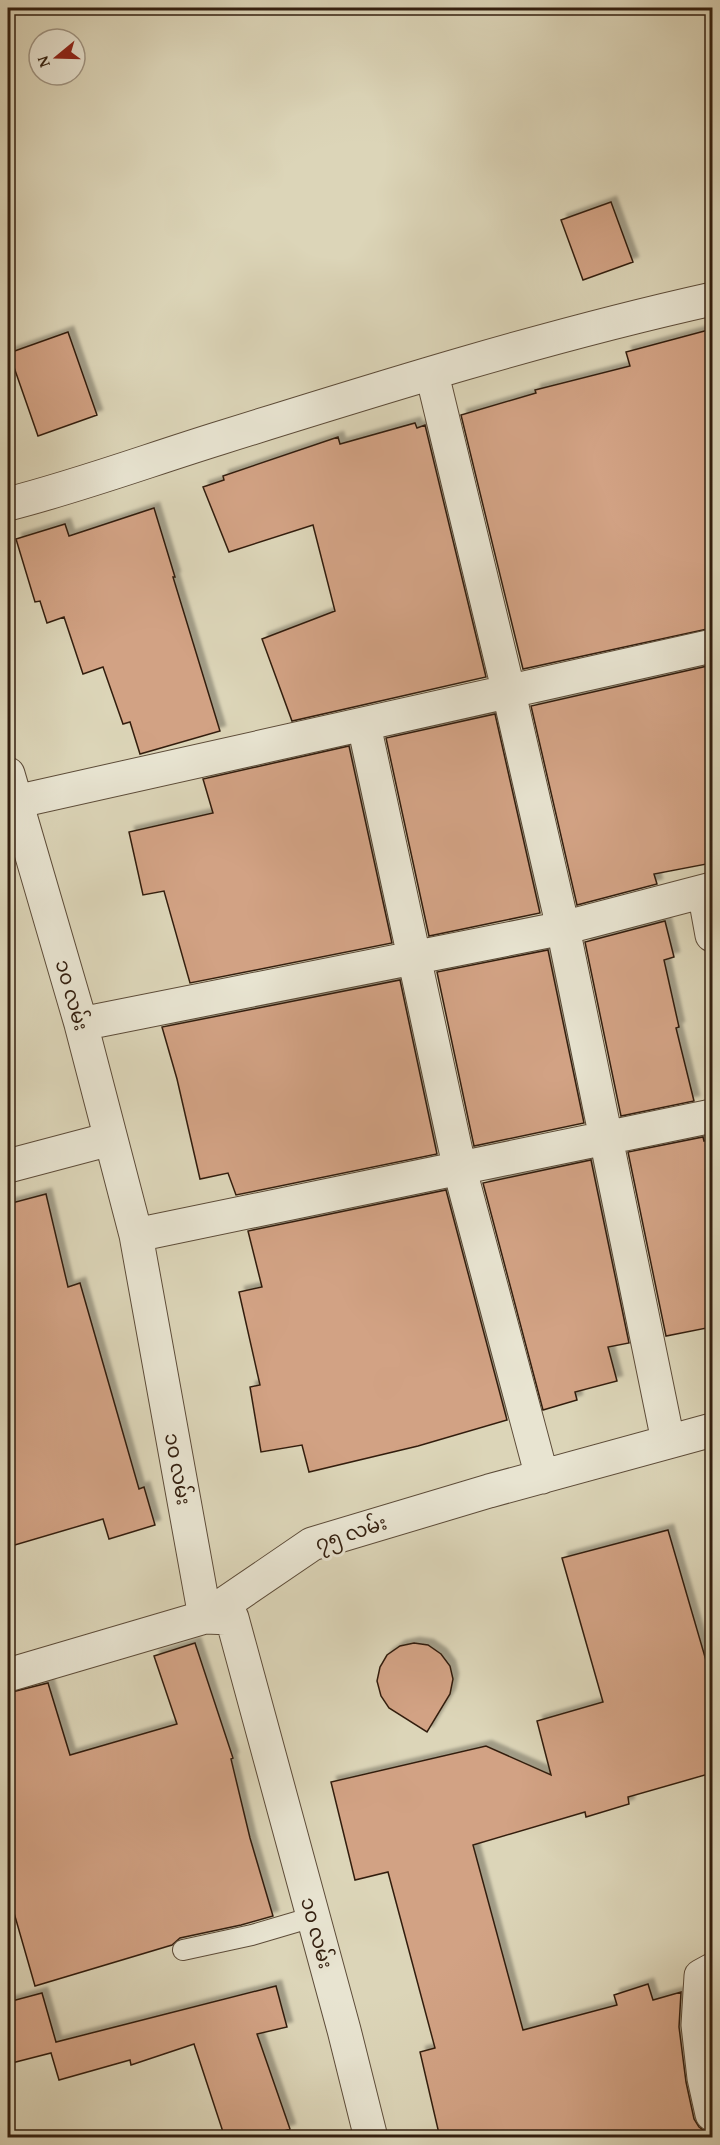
<svg xmlns="http://www.w3.org/2000/svg" width="720" height="2145" font-family="'Gentium Book Plus','Noto Sans Myanmar',serif">
<defs>
<filter id="shadow"><feDropShadow dx="5.5" dy="-5.5" stdDeviation="1.5" flood-color="#0004"/></filter>
</defs>
<rect width="100%" height="100%" fill="#dcd5b8"/>
<filter id="stains"><feTurbulence type="fractalNoise" baseFrequency=".00333" numOctaves="4"/><feColorMatrix values="0 0 0 0 .2 0 0 0 0 .09 0 0 0 0 .02 0 0 0 .5 -.17"/></filter>
<radialGradient id="worn" r=".72"><stop offset=".6" stop-color="#630" stop-opacity="0"/><stop offset="1" stop-color="#630" stop-opacity=".3"/></radialGradient>
<path fill="#d2a284" stroke="#331f0f" stroke-width="1.5" filter="url(#shadow)" d="M611,202l22,60 -50,18 -22,-60z
M712,329v299l-189,41 -62,-254 75,-22 -1,-3 95,-24 -4,-14z
M68,332l29,83 -59,21 -29,-83z
M415,423l2,5 8,-3 61,252 -194,44 -30,-82 73,-28 -22,-86 -84,27 -26,-65 21,-7 -1,-4 115,-39 2,7z
M154,508l21,69h-2l47,154 -80,23 -10,-32 -7,2 -20,-57 -20,7 -19,-57 -17,6 -7,-22 -5,1 -19,-63 49,-15 4,12z
M712,665v198l-58,11 3,10 -80,21 -46,-199z
M495,714l45,199 -111,23 -43,-198z
M349,746l43,197 -202,40 -26,-92 -21,4 -14,-63 84,-19 -10,-34z
M665,921l9,36 -10,3 15,67 -3,1 18,73 -73,15 -36,-174z
M548,950l36,173 -110,23 -37,-174z
M400,980l37,174 -201,41 -8,-22 -28,6 -23,-100 -15,-52z
M703,1137l1,4 8,-2v188l-46,9 -38,-184z
M591,1160l38,183 -21,4 9,34 -42,11 2,8 -34,10 -60,-227z
M446,1190l61,230 -89,26 -109,26 -7,-27 -41,7 -11,-65 10,-2 -21,-93 23,-5 -14,-56z
M46,1194l22,93 12,-4 59,206 5,-2 11,38 -46,14 -6,-20 -95,28v-343z
M668,1530l44,151v92l-84,24 1,7 -43,13 -1,-5 -112,33 50,185 94,-25 -3,-10 34,-11 5,16 28,-8 -2,35 7,55 8,37 5,8 7,5h6v6h-272l-20,-86 15,-4 -47,-176 -33,8 -24,-98 155,-36 65,29 -14,-54 66,-19 -41,-144z
M195,1643l38,115 -2,1 19,79 23,78 -32,9 -61,13 -8,7 -137,41 -27,-94v-199l40,-10 22,72 107,-31 -23,-68z
M414,1643l14,2 13,9 9,12 3,13 -3,15 -23,38 -38,-24 -8,-12 -4,-15 3,-14 7,-12 13,-9z
M276,1986l11,41 -30,7 33,95 -25,9h-40l-31,-94 -63,21 -1,-5 -71,20 -8,-27 -43,11v-62l34,-9 14,49z"/>
<g fill="none" stroke-linecap="round" stroke-linejoin="round">
<defs>
<path id="service" d="M183,1950l69,-15 61,-18"/>
<path id="minor" d="M432,374l77,319 54,235 105,513
M8,504c71,-18 141,-44 212,-66 163,-51 326,-102 492,-139
M364,725l96,445 82,307
M8,774l73,250 55,211 69,382 27,1 112,412 27,108
M15,802l697,-156
M704,891l8,44
M81,1024l482,-96 149,-39
M8,1166l102,-27
M136,1235l576,-119
M8,1675l197,-58 107,-73 177,-53 223,-61
M712,1970l-11,6 -3,49 6,53 8,36"/>
</defs>
<use href="#service" stroke="#5d4c39" stroke-width="22"/>
<use href="#minor" stroke="#5d4c39" stroke-width="35"/>
<use href="#service" stroke="#e8e4d1" stroke-width="20"/>
<use href="#minor" stroke="#e8e4d1" stroke-width="33"/>
</g>
<g text-anchor="middle" stroke-width="6" stroke-linejoin="round" paint-order="stroke">
<g font-size="20" fill="#331f0f" stroke="#e8e4d1">
<text transform="translate(72 995) rotate(74)" y="7">၁၀ လမ်း</text>
<text transform="translate(178 1469) rotate(80)" y="7">၁၀ လမ်း</text>
<text transform="translate(351 1533) rotate(-18)" y="7">၇၅ လမ်း</text>
<text transform="translate(317 1933) rotate(75)" y="7">၁၀ လမ်း</text>
</g>
</g>
<rect width="720" height="2145" fill="none" stroke="#dcd5b8" stroke-width="30"/>
<rect x="9" y="9" width="702" height="2127" fill="none" stroke="#331f0f" stroke-width="3"/>
<rect x="15" y="15" width="690" height="2115" fill="none" stroke="#331f0f" stroke-width="1.5"/>
<g transform="translate(57 57) rotate(251)"><circle r="28" fill="#e8e4d1" stroke="#a09583" stroke-width="1.5"/>
<path d="M0-4.5L10 22L0 15L-10 22Z" fill="#8f2418"/>
<text y="-9" font-size="16" font-weight="bold" text-anchor="middle" fill="#331f0f">N</text>
</g>
<rect width="100%" height="100%" filter="url(#stains)"/>
<rect width="100%" height="100%" fill="url(#worn)"/>
</svg>
